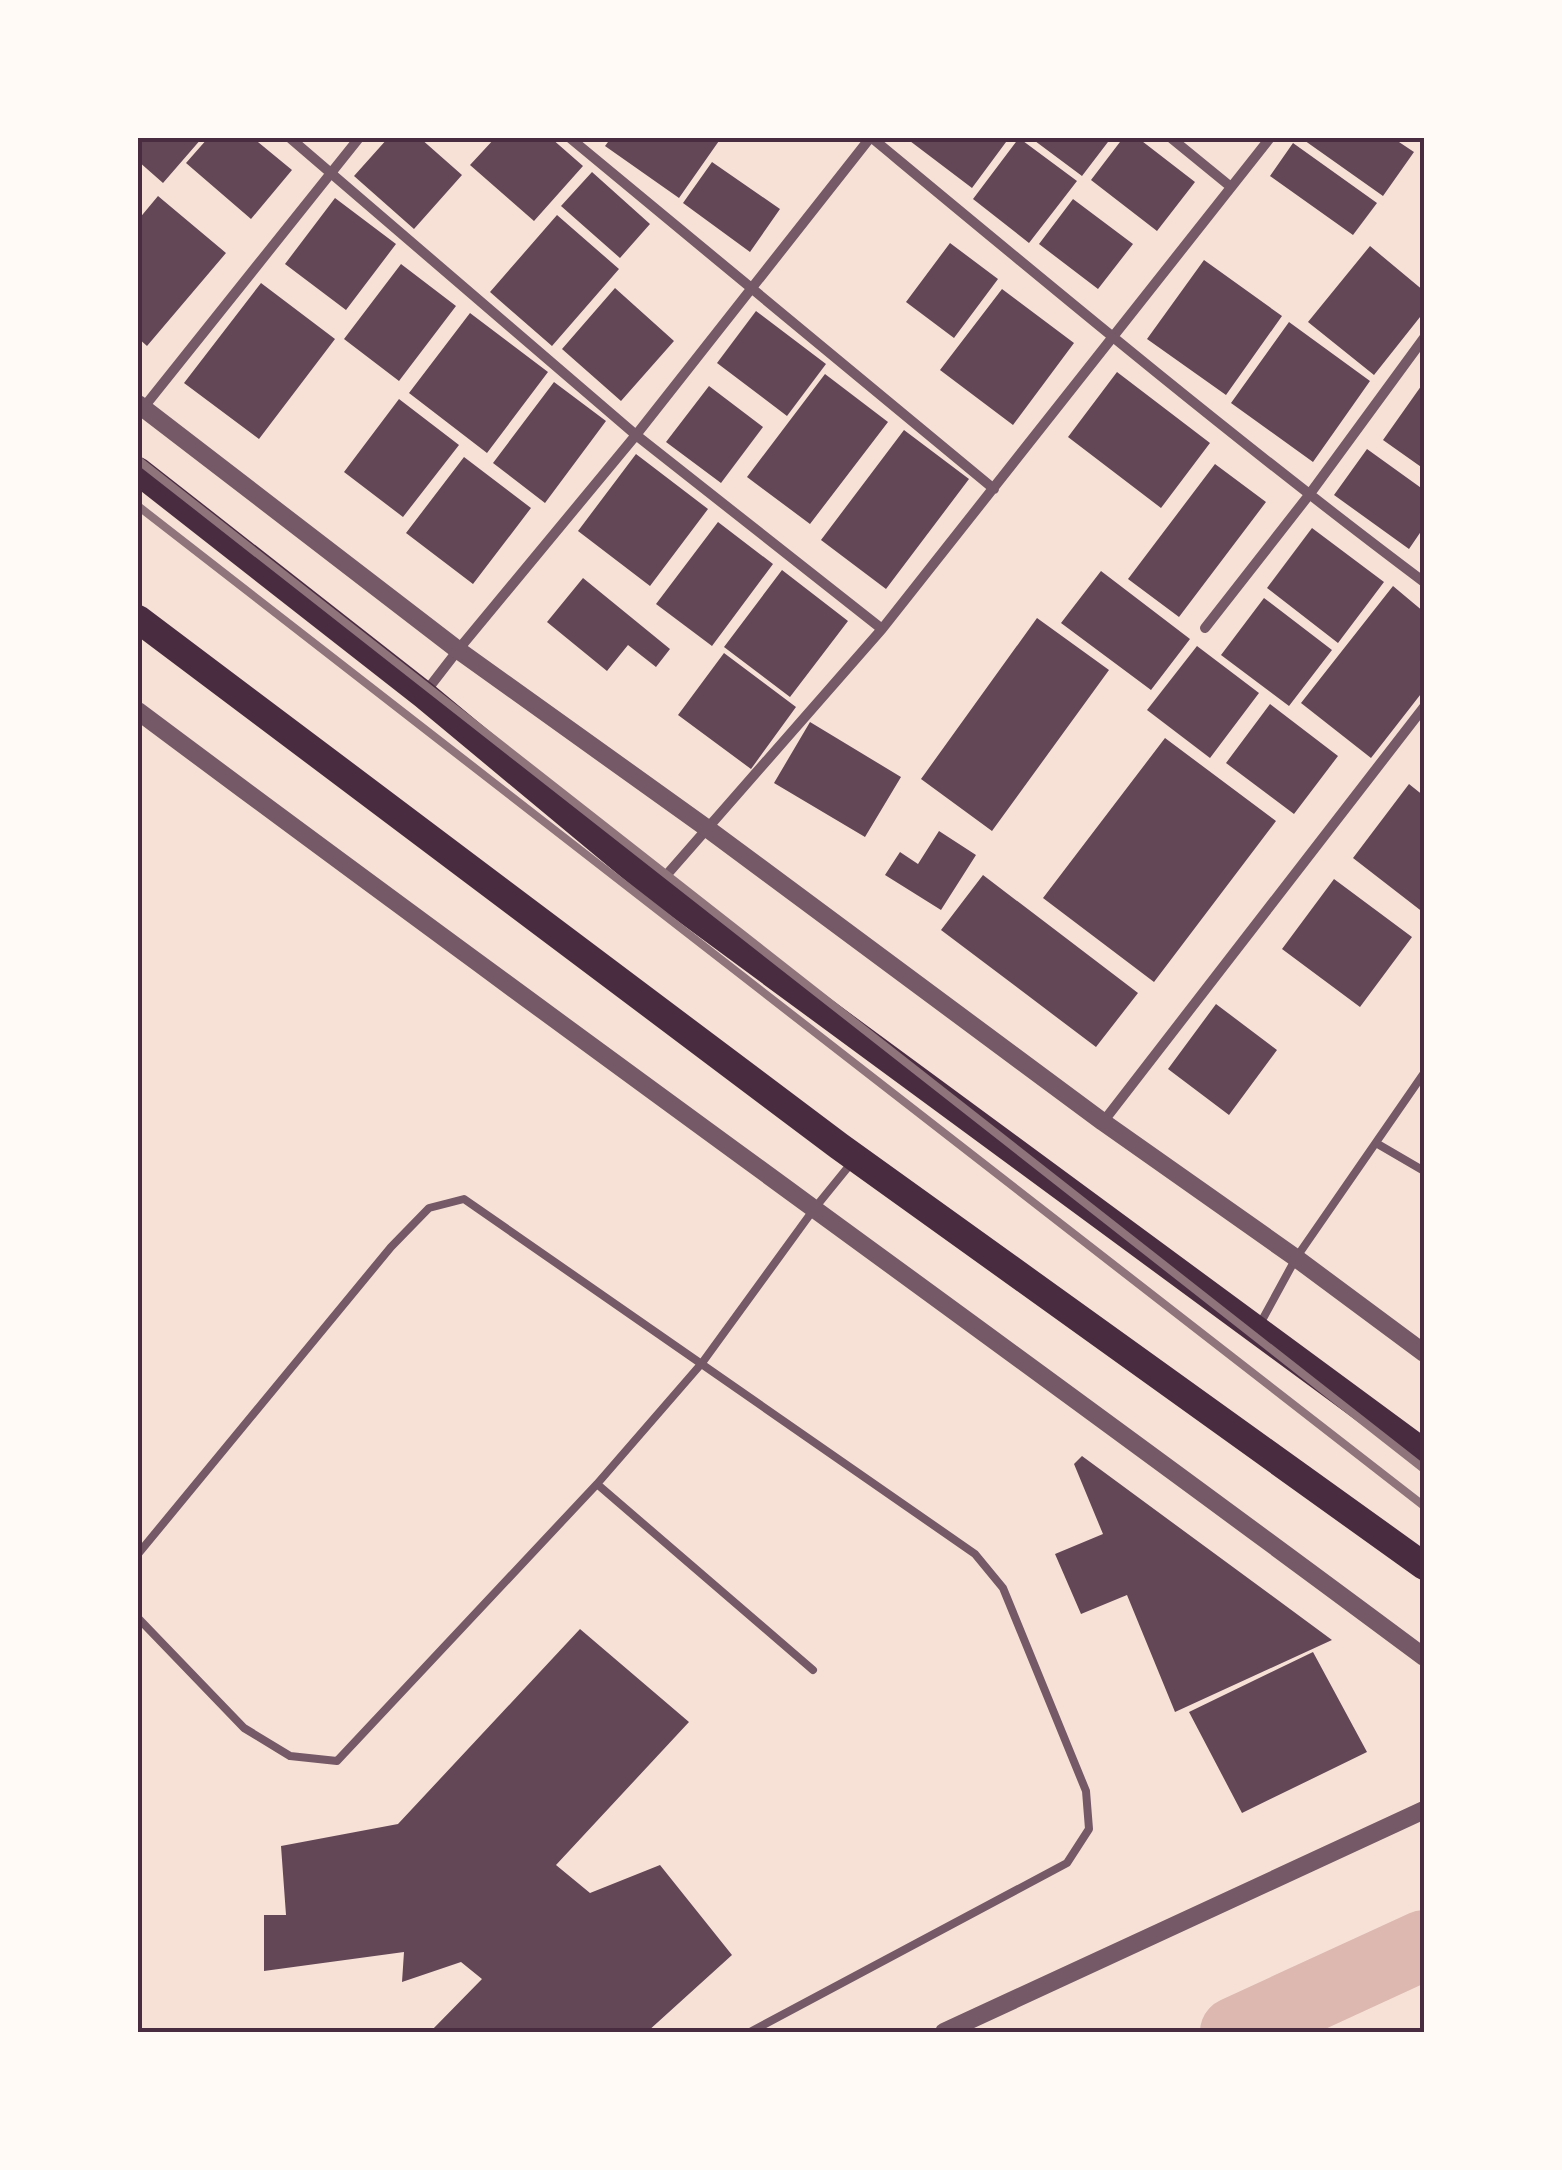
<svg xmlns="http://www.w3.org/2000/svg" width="1562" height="2170" font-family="Signika,sans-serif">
<rect width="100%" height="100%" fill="#f7e1d7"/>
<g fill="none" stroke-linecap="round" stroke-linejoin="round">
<path stroke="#dcb8b0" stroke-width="70" d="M1235,2032l189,-87"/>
</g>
<path fill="#644757" d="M138,138h64l-39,45 -25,-22z
M208,138h45l39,32 -41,49 -65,-56z
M388,138h32l42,37 -48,54 -60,-53z
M495,138h56l32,28 -49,55 -64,-56z
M611,138h110l-42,60 -74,-52z
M906,138h103l-37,50z
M1019,138l58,43 -48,62 -56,-44z
M1031,138h80l-29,38z
M1123,138h15l57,44 -38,49 -66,-51z
M1301,138h92l21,14 -31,44z
M1293,143l84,60 -24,32 -83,-59z
M712,162l68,47 -30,43 -67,-49z
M592,172l58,52 -30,34 -59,-52z
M158,196l68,57 -79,93 -9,-8v-118z
M335,198l61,46 -50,66 -61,-46z
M1073,199l60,45 -35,45 -59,-45z
M557,215l62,54 -67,77 -62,-54z
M950,243l48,36 -44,59 -48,-36z
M1370,246l54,45v21l-50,63 -66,-53z
M1204,260l78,56 -56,79 -79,-56z
M401,264l55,42 -57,75 -55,-42z
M261,283l74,56 -76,100 -75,-56z
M615,288l59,53 -53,60 -59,-52z
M1002,289l72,54 -61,82 -73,-55z
M756,311l70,53 -39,52 -70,-53z
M470,313l78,59 -61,81 -78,-60z
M1289,322l81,59 -57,81 -82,-59z
M1117,372l93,71 -49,65 -93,-71z
M825,374l63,48 -78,102 -63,-47z
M554,382l52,39 -61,82 -52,-40z
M1424,382v87l-41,-29z
M709,386l54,41 -42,56 -55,-41z
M399,399l60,46 -56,72 -59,-45z
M904,430l65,49 -83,110 -65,-49z
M1367,449l57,41v37l-15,22 -75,-54z
M636,454l72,55 -58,77 -72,-55z
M464,457l67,51 -58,76 -67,-51z
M1215,464l51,38 -87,115 -51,-38z
M718,522l55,42 -61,82 -56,-42z
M1312,528l72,54 -46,61 -71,-55z
M782,570l66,51 -58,76 -66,-50z
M1101,571l89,68 -39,51 -90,-67z
M583,578l87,71 -14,18 -28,-22 -21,26 -60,-49z
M1393,586l31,26v78l-53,68 -70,-55z
M1264,598l68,52 -43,56 -68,-51z
M1037,618l72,52 -117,161 -71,-52z
M1197,646l62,47 -49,65 -63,-48z
M724,653l72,54 -45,62 -73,-54z
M1270,704l68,52 -44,58 -68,-51z
M810,722l91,55 -36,60 -91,-54z
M1165,738l111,83 -122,161 -111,-84z
M1409,784l15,12v117l-71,-55z
M939,831l37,24 -35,55 -56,-35 15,-23 18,12z
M983,875l155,118 -42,54 -155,-117z
M1334,879l78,58 -52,70 -78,-58z
M1216,1004l61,46 -48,65 -61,-46z
M1082,1456l250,184 -157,72 -48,-117 -46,19 -26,-60 48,-20 -29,-70z
M580,1629l109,93 -133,143 34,28 70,-28 72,90 -85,77h-217l52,-53 -21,-17 -59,20 2,-30 -140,19v-56h22l-5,-69 117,-22z
M1313,1652l54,100 -125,61 -53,-101z"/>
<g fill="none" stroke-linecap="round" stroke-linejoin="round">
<path stroke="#755966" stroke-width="8" d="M1376,1143l48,28
M1260,1324l36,-66 128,-185
M597,1484l216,186
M138,1554l253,-307 38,-39 35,-9 511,355 28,34 83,203 3,38 -22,34 -317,169
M138,1618l106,110 46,28 47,5 260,-277 105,-121 112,-154 39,-48"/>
<path stroke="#755966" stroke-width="10" d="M290,138l346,297 246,194
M570,138l424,351
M872,138c182,151 363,302 552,444
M1171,138l60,49
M144,407l215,-269
M1205,628l104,-133 115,-157
M424,694l34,-44 178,-215 234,-297
M656,887l226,-258 388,-491
M1103,1122l321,-415"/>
<path stroke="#755966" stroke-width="18" d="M138,404l320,246 250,179 395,293 193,136 128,95
M138,711c426,319 859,628 1286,946
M944,2032l480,-222"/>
<path stroke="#4a2c40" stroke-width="28" d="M138,471l286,224 231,192 769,566
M138,619l701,527 585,420"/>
<path stroke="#8f747c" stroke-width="8" d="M138,460l1286,1009
M138,506l1286,1000"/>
</g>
<rect width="1562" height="2170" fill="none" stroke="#fffaf5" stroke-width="280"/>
<rect x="140" y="140" width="1282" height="1890" fill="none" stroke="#4a2c40" stroke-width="4"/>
</svg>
